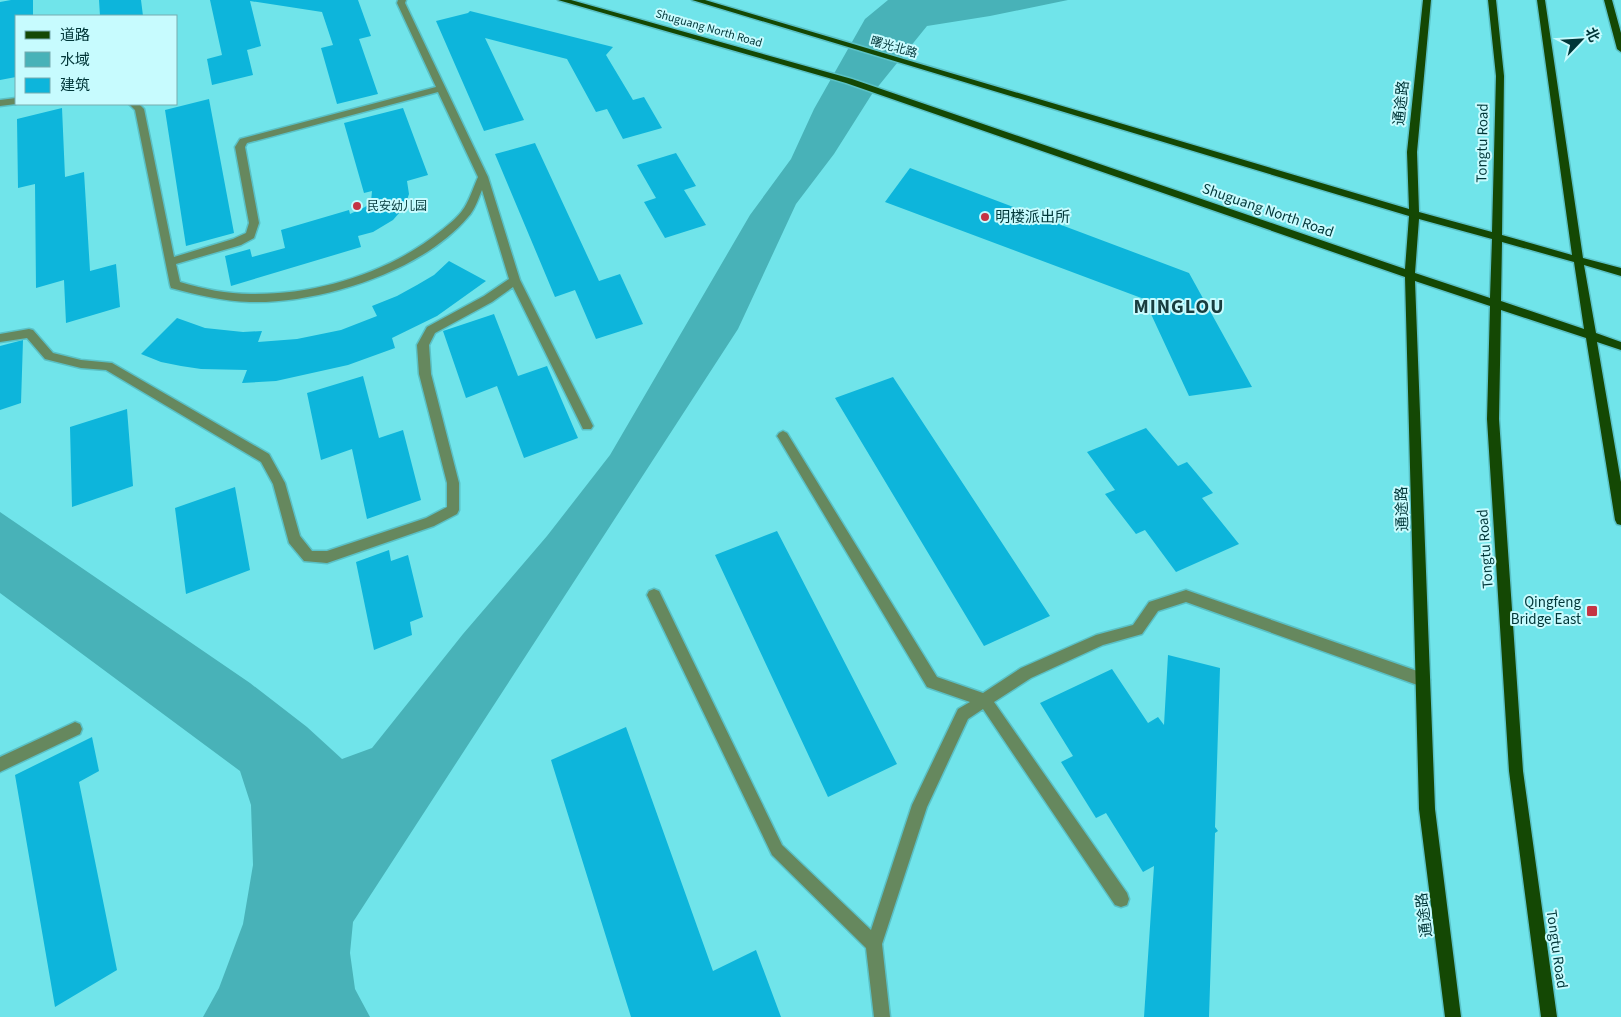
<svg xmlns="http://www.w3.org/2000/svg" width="1621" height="1017" font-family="'Source Sans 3','Noto Sans SC',sans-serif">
<rect width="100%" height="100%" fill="#70e4ea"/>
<path fill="#48b2b8" d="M888,0h180l-78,16 -63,10 -55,68 -38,60 -38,50 -58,125 -385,593 -3,31 5,36 15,28h-167l16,-29 24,-64 10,-59 -2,-60 -11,-34 -240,-178v-81l250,171 57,44 35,32 30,-11 91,-114 84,-98 63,-81 140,-240 41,-56 23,-50 51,-90z"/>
<path fill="#0db5db" d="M11,0h22v16h-17v61l-16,3v-78z
M99,0h42l2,16h-43z
M210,0h148l13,36 -12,3 19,55 -41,10 -16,-56 12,-3 -11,-33 -72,-11 11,45 -14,4 6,25 -41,10 -5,-26 15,-4z
M470,11l143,36 -7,8 27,45 11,-3 18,31 -39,11 -16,-30 -11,3 -29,-53 -82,-21 39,82 -40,11 -48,-110 32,-8z
M209,99l25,134 -48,13 -21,-136z
M62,108l3,69 19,-5 6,99 26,-7 4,43 -54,16 -2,-43 -28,8 -1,-104 -17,4 -1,-69z
M403,108l25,67 -21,6 2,13 -2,6 -7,12 -7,8 -20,12 -15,4 3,11 -130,39 -6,-30 25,-7 2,8 33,-9 -4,-18 68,-20 1,4 15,-7 6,-5 1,-11 -8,2 -20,-70z
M535,143l64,138 21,-7 23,50 -47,15 -21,-49 -20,7 -60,-143z
M676,153l20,33 -12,4 22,35 -41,13 -21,-36 12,-4 -19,-33z
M910,168l279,105 63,114 -63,9 -45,-97 -259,-97z
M449,261l37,20 -49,35 -45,22 3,10 -47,17 -72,16 -34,2 5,-13 -46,-1 -20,-3 -20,-4 -20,-8 36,-36 28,10 38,4 19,-1 -4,11 39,-3 44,-9 36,-14 -5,-10 25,-10 20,-11 17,-10z
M494,314l24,62 29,-10 31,72 -54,20 -27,-72 -31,12 -23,-67z
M23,340l-2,63 -21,7v-64z
M363,376l16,62 24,-8 18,70 -54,19 -15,-70 -31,11 -14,-67z
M893,377l157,239 -66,30 -149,-248z
M127,409l6,77 -61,21 -2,-80z
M1146,428l32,38 9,-4 26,31 -11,5 37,46 -63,28 -31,-42 -9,4 -31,-40 10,-4 -28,-38z
M235,487l15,83 -64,24 -11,-86z
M777,531l120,233 -69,33 -113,-242z
M389,550l2,11 17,-6 15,62 -13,5 2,13 -38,15 -18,-88z
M1168,655l52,13 -5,159 3,4 -3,2 -6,184h-65l10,-151 -11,6 -37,-59 -10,5 -35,-56 12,-6 -33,-53 72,-34 36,54 10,-6 6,8z
M626,727l87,244 43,-21 25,67h-150l-80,-257z
M92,737l7,34 -20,11 38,188 -62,37 -40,-232z"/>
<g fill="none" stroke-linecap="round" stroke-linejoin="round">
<defs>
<path id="minor" d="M398,0h8l-1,3 83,174 32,103 73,146 -2,3h-8l-70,-142 -21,15 -57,31 -6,12 2,29 28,109v27l-2,4 -23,12 -107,37 -23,-2 -15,-18 -16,-59 -12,-22 -155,-92 -25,-2 -36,-9 -18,-21 -27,4v-8l29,-5 4,1 20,23 28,7 31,3 157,91 16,29 15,53 12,15h15l99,-33 21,-11v-24l-28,-109 -2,-29 10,-18 57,-31 25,-17 -27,-89c-4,9 -7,20 -14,27 -46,55 -149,87 -218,85 -27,-1 -53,-7 -79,-14l-1,-3 -35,-175 -6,-6h10l5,5 30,148 59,-18 13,-6 3,-10 -14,-76 5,-8 196,-52 -39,-84zM438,92l40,85c-5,11 -9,25 -16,34 -5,7 -13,13 -20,19 -51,42 -124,65 -191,64 -24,0 -48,-5 -71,-12l-4,-18 65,-19 13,-7 5,-15 -14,-76 2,-4z
M16,98v6l-16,2v-6z
M783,431l4,2 150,244 46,16 38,-25 75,-33 37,-10 16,-23 37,-12 237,83 5,2 2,5 -2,5 -5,2 -237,-85 -28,9 -16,23 -39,11 -72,33 -37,24 133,191 2,6 -2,6 -6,2 -6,-2 -132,-196 -15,10 -41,88 -45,137 8,73h-16l-8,-69 -94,-93 -125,-260 2,-4 5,-2 5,2 123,254 89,85 41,-125 46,-96 12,-7 -43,-15 -148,-248 -2,-3 2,-3z
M75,722l5,2 2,5 -2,5 -80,38v-15z"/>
<path id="major" d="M558,0h13l281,79 553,190 4,-53 -717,-216h13l704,209 -2,-57 16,-152h8l-14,152 2,60 73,20 4,-156 -8,-76h8l8,76 -2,159 70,20 -35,-255h8l38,258 38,10v8l-37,-11 12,68 25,9v8l-24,-8 24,140v43l-4,-1 -2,-4 -29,-182 -85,-28 -2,109 24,352 34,246h-16l-32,-246 -22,-352 3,-113 -75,-25 20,528 26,208h-16l-26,-208 -14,-532 -559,-194zM1419,219l73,20 -2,59 -75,-25zM1502,242l72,20 10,67 -83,-28z
M1604,0h8l9,33v19l-4,-3z"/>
</defs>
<use href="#minor" stroke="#5ac1c6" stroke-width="3"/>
<use href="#major" stroke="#5ac1c6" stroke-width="3"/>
<use href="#minor" fill="#66885e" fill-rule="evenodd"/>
<use href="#major" fill="#144804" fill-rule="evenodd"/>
</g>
<g fill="#c43443" stroke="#c7fbfe" stroke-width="2">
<circle cx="357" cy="206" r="5"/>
<circle cx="985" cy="217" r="5"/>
<rect x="1586" y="605" width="12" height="12" rx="2.5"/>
</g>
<g text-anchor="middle" stroke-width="4" stroke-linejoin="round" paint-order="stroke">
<g font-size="12" fill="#003638" stroke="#c7fbfe">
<text transform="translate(709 28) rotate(16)" y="4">Shuguang North Road</text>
<text transform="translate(894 47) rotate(16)" y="4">曙光北路</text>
</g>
<g font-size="12" fill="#003638" stroke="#c7fbfe" text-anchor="start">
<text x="367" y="210">民安幼儿园</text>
</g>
<g font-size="15" fill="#003638" stroke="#c7fbfe">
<text transform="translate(1401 103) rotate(-84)" y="5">通途路</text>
<text transform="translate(1482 143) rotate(-89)" y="5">Tongtu Road</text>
<text transform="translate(1268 210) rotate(19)" y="5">Shuguang North Road</text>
<text transform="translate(1402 509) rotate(-92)" y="5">通途路</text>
<text transform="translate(1485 549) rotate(-94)" y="5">Tongtu Road</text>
<text transform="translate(1424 915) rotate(-97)" y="5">通途路</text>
<text transform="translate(1557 949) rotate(82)" y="5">Tongtu Road</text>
</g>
<g font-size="15" fill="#003638" stroke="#c7fbfe" text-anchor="start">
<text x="995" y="222">明楼派出所</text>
<text x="1581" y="607" text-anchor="end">Qingfeng<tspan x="1581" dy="17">Bridge East</tspan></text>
</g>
<g font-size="20" font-weight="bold" letter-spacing="1" fill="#183d3f" stroke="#c7fbfe">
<text x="1179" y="313">MINGLOU</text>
</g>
</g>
<rect x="15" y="15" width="162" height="90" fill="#c7fbfe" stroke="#77acaf"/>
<rect x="25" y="31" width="25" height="8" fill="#144804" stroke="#77acaf"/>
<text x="60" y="40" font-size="15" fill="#003638">道路</text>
<rect x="25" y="52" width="25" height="15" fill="#48b2b8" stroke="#77acaf"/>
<text x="60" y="65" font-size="15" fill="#003638">水域</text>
<rect x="25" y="78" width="25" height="15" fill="#0db5db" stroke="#77acaf"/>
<text x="60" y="90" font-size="15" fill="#003638">建筑</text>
<g transform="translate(1581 40) rotate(65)" stroke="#c7fbfe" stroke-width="4" paint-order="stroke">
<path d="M0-4L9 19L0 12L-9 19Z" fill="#003638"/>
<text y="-8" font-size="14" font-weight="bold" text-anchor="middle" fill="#003638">北</text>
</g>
</svg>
